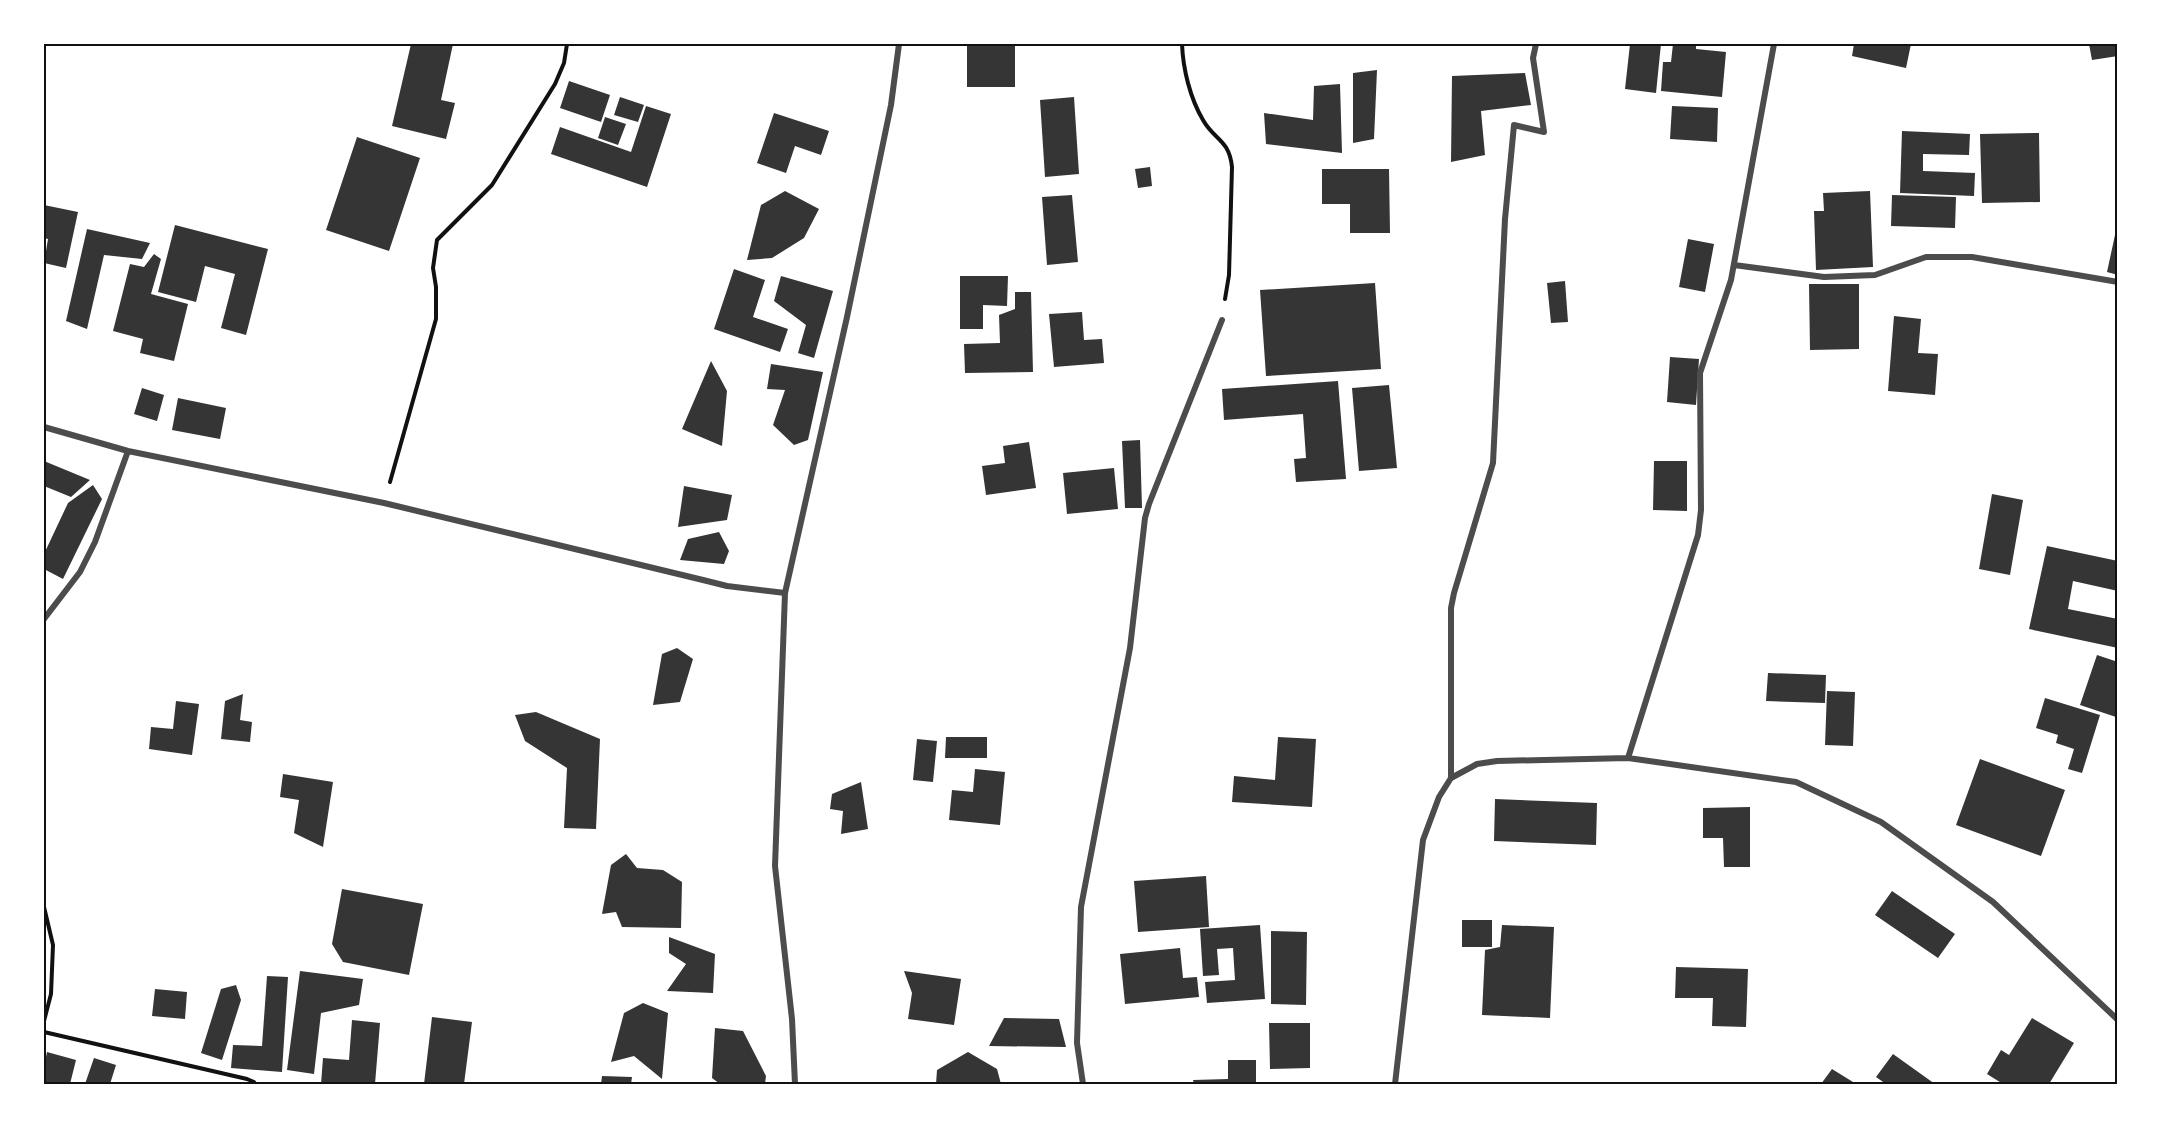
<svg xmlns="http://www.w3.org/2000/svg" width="2161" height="1128" font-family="'Open Sans',sans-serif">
<rect width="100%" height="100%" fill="#fff"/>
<path fill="#353535" d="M411,44h42l-12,56 14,3 -9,36 -54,-13z
M967,44h48v43h-48z
M1630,44h31l-5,49 -31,-4z
M1673,44h23v5l30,3 -4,45 -61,-6 2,-29h8z
M1854,44h57l-5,24 -54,-12z
M2089,44h29v12l-26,4z
M1377,70l-3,69 -21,4v-70z
M1525,73l6,32 -50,6 4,44 -34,7 1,-86z
M569,81l41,14 -9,27 -41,-14z
M1340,84l2,69 -76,-9 -2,-31 49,7 1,-34z
M620,97l24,8 -6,17 -24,-7z
M1074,97l5,77 -34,3 -5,-77z
M646,106l25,8 -24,73 -96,-33 9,-27 71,25z
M1672,106l46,2 -1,34 -47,-3z
M774,113l55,18 -8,24 -26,-9 -9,27 -29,-10z
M605,117l21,7 -8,21 -20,-7z
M1902,131l68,3 -1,21 -46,-1v17l52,2 -1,23 -74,-3z
M2039,133l1,69 -58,1 -2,-69z
M357,137l63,21 -31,93 -63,-21z
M1150,167l2,19 -14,2 -3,-19z
M1322,169h67l1,64h-40v-29h-28z
M785,191l34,18 -15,29 -32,20 -25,2 14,-55z
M1870,191l3,76 -57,3 -2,-59h10l-1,-18z
M1072,195l6,67 -31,3 -5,-68z
M1892,195l64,2 -1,31 -64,-2z
M44,205l34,7 -12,56 -22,-5 4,-24 -4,-1z
M175,225l93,24 -22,86 -25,-7 14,-54 -30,-8 -9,36 -38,-10z
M87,229l63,14 -8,16 -38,-4 -17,74 -21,-8z
M2115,235l3,1v39l-11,-3z
M1688,239l26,5 -9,48 -26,-5z
M154,254l7,5 -10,35 37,10 -14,57 -34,-8 3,-14 -30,-8 17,-67 14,3z
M734,269l31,11 -12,37 35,12 -8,23 -66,-23z
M781,276l52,15 -19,67 -16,-5 8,-28 -32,-24z
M960,276h48l-1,30 -24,-1v24h-23z
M1565,281l3,41 -17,1 -4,-40z
M1375,283l6,86 -115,7 -6,-86z
M1809,284h50v65l-49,1z
M1015,292h16l2,80 -68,1 -1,-29 36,-1 -1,-28 16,-6z
M1082,312l2,28 18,-1 2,24 -50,4 -5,-53z
M1894,316l27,3 -3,34 20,1 -3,41 -47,-4z
M1670,357l29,2 -3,46 -29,-3z
M711,361l16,30 -5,55 -40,-17z
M771,364l52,8 -15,68 -14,5 -21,-20 12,-35 -18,-1z
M1338,381l8,98 -50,3 -2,-23 12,-1 -3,-44 -79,6 -2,-31z
M1389,385l8,83 -38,3 -7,-83z
M142,388l22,7 -7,26 -23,-7z
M178,398l48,10 -6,31 -48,-9z
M1140,440l2,68h-17l-3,-67z
M1029,442l7,46 -50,7 -4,-29 23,-3 -2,-17z
M44,461l46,19 -19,17 -27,-11z
M1654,461h33v50l-34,-1z
M1114,468l4,41 -51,5 -4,-41z
M93,485l9,14 -39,80 -19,-10v-15l24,-51z
M684,486l48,9 -5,25 -49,7z
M1992,494l31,6 -13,75 -31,-6z
M719,532l10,19 -5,13 -44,-4 8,-21z
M2047,546l71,15v30l-45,-10 -5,28 50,10v29l-89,-19z
M677,648l16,11 -13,43 -27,3 9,-51z
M2097,655l21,7 -2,55 -36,-12z
M1768,673l58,2 -1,28 -59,-2z
M1827,691l28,1 -2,54 -28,-1z
M243,694l-3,26 12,2 -2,20 -29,-3 4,-38z
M2045,698l55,17 -18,58 -14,-4 6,-20 -18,-6 2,-8 -22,-7z
M176,701l23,3 -7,51 -43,-6 2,-22 22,2z
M536,712l64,27 -4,90 -32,-1 3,-60 -42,-27 -10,-26z
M946,737h41v21h-42z
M1278,737l38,2 -4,68 -80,-5 2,-26 41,4z
M917,739l20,2 -4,41 -20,-2z
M1980,759l85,31 -24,66 -85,-31z
M975,769l30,3 -5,53 -51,-5 3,-30 21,2z
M283,774l50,8 -10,65 -29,-14 5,-33 -19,-3z
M861,782l7,47 -27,5 2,-23 -13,-2 2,-15z
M1495,799l102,4 -1,42 -102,-4z
M1750,807v60h-26l-1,-29h-20v-30z
M626,854l11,14 26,2 19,12 -1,46 -59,-1 -6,-15 -14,2 9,-49z
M1206,876l3,51 -71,5 -4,-51z
M342,889l81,15 -14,71 -66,-13 -11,-18z
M1892,891l63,43 -17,24 -63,-43z
M1462,920h30v27h-30z
M1260,925l5,74 -58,4 -2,-21 30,-2 -2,-32 -16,1 2,26 -16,1 -3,-47z
M1502,925l52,2 -4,91 -68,-3 3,-65 15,-3z
M1271,931l36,1 -1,73 -35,-1z
M669,937l46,17 -2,39 -46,-2 19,-27 -17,-11z
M1180,948l3,30 14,-1 2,20 -74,7 -5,-50z
M1676,967l72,2 -2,58 -34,-1 1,-28h-38z
M300,971l63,8 -4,26 -38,8 -7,61 -27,-4z
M904,971l57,8 -7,46 -46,-6 4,-26z
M267,976l21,1 -6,95 -51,-4 2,-23 29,1z
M236,985l5,15 -19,60 -21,-7 20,-64z
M155,989l32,3 -2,27 -33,-3z
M643,1003l25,10 -6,66 -28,-23 -23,6 13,-49z
M432,1017l40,5 -8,62h-40z
M1004,1018l55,1 7,28 -77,-1z
M2032,1018l42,25 -25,41h-46l-16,-10 14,-24 8,5z
M352,1020l28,3 -5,61h-54l2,-26 26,2z
M1269,1023h41v45l-40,1z
M715,1028l28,3 23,45 -1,8h-45l-8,-6z
M47,1052l29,8 -6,24h-26v-17z
M968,1052l29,17 4,15h-65l1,-14z
M1893,1054l42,30h-49l-10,-7z
M94,1058l22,7 -6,19h-25z
M1228,1060h28v24h-62l-1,-4 35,-1z
M1832,1069l21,13 -2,2h-30z
M602,1076l30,1 -1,7h-30z"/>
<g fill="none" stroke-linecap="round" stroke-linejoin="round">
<path stroke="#111" stroke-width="4" d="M1182,44c1,25 8,54 21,76 11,20 26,19 29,47l-3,108 -4,24
M390,482l46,-163v-32l-3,-19 4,-28 55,-55 63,-101 9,-21 3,-19
M44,907l9,38 -2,49 -7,27
M44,1032l203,47 7,3 1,2"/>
<path stroke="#4c4c4c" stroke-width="6" d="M1734,265l90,12 51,-2 51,-18h46l146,25
M44,427l84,24 256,52 319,77 24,6 58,7
M44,619l36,-47 15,-30 33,-91
M1628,758l70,-223 3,-25 -1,-137 31,-93 43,-236
M1451,778v-170l3,-15 39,-130 12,-244 9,-94 30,7 -11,-74 3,-14
M795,1084l-3,-65 -17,-153 10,-273 62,-276 44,-212 8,-61
M1083,1084l-6,-41 4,-136 49,-259 15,-130 4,-14 73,-184
M1395,1084l28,-244 16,-43 12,-19 26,-14 20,-3 131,-3 168,24 85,40 112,80 125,118"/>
</g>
<rect width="2161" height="1128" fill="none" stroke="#ffffff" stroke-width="90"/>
<rect x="45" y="45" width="2071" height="1038" fill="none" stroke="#111" stroke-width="2"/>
</svg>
